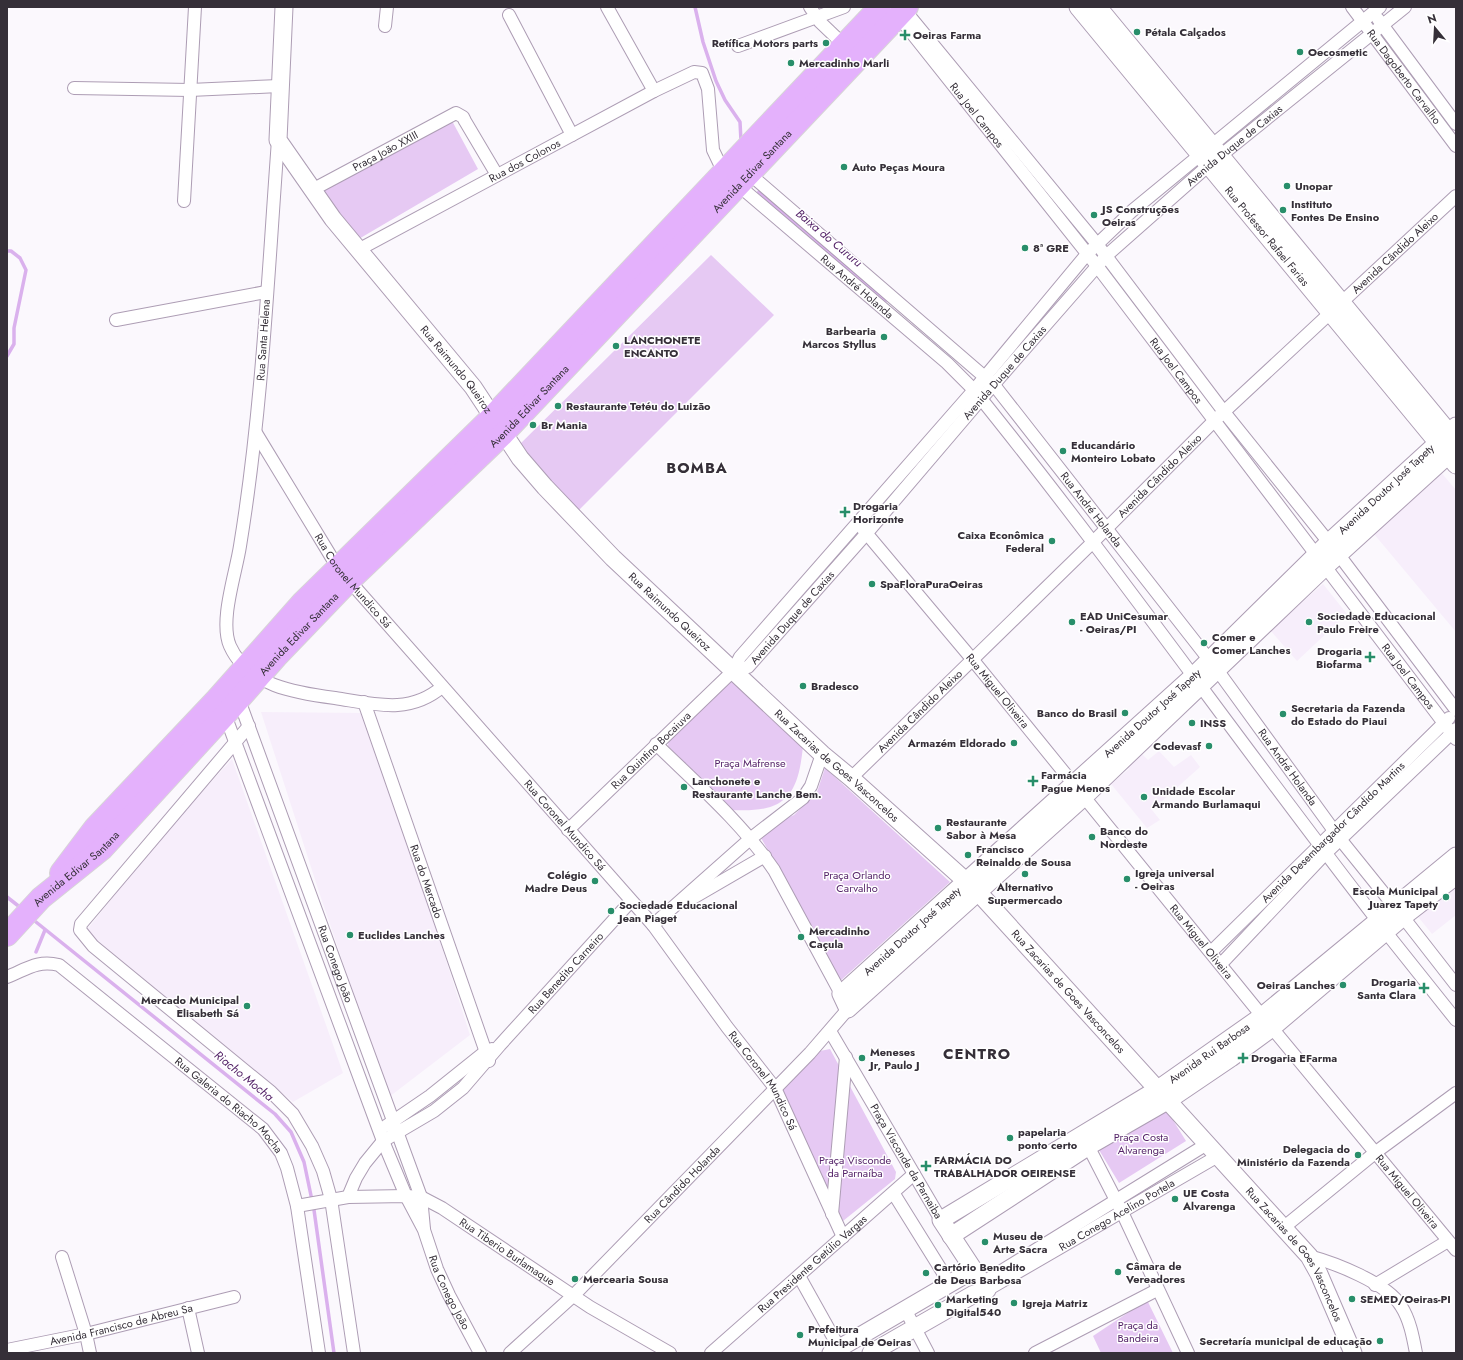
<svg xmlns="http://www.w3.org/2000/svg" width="1463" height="1360" font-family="Jost,sans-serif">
<rect width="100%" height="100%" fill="#fbf8fd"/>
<path fill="#f7eefb" d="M1439,470l17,20v142l-87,-104z
M1323,584l24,30 -50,47 -27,-31z
M261,712l101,1 51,144 57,178 -81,62 -68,-199z
M1159,751l15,16 17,-12 9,12 -48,43 8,10 -13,8 -36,-44 18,-15 -4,-5 16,-11 7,7z
M232,759l111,314 -50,29 -207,-171 69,-87z
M1456,881v34l-24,19 -17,-21z"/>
<path fill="#e6c9f3" d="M451,119l27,50 -121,71 -36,-50z
M711,255l63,60 -198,198 -60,-65z
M733,682l38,37 32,27c-5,52 -19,67 -72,64l-63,-64 1,-10 57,-53z
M825,768l125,114 -111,100 -45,-87 -33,-57 11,-14 22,-9 23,-23z
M830,1049l66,123 -1,7 -52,42 -34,-70 -30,-70 31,-28z
M1163,1104l23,37 -67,42 -23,-38z
M1147,1300l26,53h-72l-8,-17z"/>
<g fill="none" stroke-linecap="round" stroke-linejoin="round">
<path stroke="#dab1ed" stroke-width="3.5" d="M695,7l8,35 13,39 9,19 15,22 1,19
M759,192l127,108
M7,251h4l9,7 6,12 -12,58v16l-7,12
M7,897l14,11
M31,918l244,196 16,18 13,30 10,48 20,143
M36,952l9,-22"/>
<defs>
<g id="street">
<path d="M607,7l47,84"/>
<path d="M810,7l10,15 24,23"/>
<path id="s1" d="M891,7l206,259 359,473"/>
<path id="s2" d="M1352,7l104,139"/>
<path d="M907,13l190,231 127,168 115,143 117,155"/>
<path d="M509,15l63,120"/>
<path d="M1378,19l78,105"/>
<path d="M385,26l2,-19"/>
<path d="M738,46l106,-39"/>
<path d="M74,88l116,2 89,-4"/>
<path d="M278,140c-10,135 -16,272 -38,406 -4,27 -21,75 -10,100 18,40 66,47 105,52 39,6 74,17 107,-11"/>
<path id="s3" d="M745,170l249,215 224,286 122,168 54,67"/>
<path id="s4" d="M312,190l144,-77 7,4 2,4 32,54"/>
<path d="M184,201l11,-194"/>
<path id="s5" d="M358,250l296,-159 40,-19 8,1 6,16 5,61 11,23 223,190 27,27c140,173 267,355 403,530"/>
<path d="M116,320l150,-28"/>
<path id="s6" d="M256,433l82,135 315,357 74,102 48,61 68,149"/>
<path id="s7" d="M862,528l110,131 290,357 194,234"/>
<path id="s8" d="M733,671l15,-4 118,-133 115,-135 125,-143 103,-91 196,-158"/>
<path id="s9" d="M239,700l182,497 3,32"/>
<path id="s10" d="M364,702l125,359"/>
<path id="s11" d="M224,712l159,429 23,55 18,34 13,39 12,26 31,58"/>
<path d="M249,726l-168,198 -1,6 13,16 178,146 22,22 19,32 11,25 8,28 23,154"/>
<path d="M656,744c41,40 86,79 118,126l67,124"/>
<path id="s12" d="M851,778l241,-235 122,-122 242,-225"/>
<path id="s13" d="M568,830l165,-159 7,-14 234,-267 113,-136 45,-43 248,-204"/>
<path d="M691,899l74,-43"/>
<path d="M1403,917l53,68"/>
<path d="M653,925l97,-86 53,-41 8,-12 11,-32"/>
<path d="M1385,931l71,89"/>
<path id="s14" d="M1211,952l238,-234"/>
<path d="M1221,964l104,-110 131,-125"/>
<path id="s15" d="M7,977c20,-8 30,-17 52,-12l204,164 18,24 6,15 10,38 22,147"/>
<path id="s16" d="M830,1031l111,189"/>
<path d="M386,1126l44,-30 55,-44 7,-3"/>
<path d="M1085,1140l37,72 66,141"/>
<path d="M894,1194l56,90"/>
<path id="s17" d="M348,1197l8,-19 9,-15 18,-22 51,-30 29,-23 37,-43 131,-144"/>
<path id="s18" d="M297,1206l51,-9 58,-1 15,1 21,11 148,99 80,46"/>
<path d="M832,1214l14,-157"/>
<path d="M1283,1228l93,-76 80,-59"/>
<path d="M1309,1256c26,7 78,27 92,50 9,14 12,31 15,47"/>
<path d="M62,1257l24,77 4,19"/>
<path d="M799,1276l43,77"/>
<path d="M982,1283l225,-139"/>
<path d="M1375,1285l73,-44"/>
<path id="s19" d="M987,1290l231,-134"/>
<path d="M188,1308l10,45"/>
<path d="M906,1311l22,42"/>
<path id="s20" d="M7,1350l79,-16 148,-37"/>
<path id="s21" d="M510,1353l64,-58 236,-242 38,-44"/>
<path id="s22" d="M711,1353l203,-179"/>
<path d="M1035,1353l122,-63"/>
</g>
<g id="secondary">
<path id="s23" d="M284,7l-6,133 55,79 140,168 47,71 25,29 68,71 209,196 29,24 127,114 331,364 10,18 34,79"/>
<path id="s24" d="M1078,7l378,458"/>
<path d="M1098,7l358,434"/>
<path d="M1456,426l-128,117 -135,133 -352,318 7,15 236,-212 240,-229 132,-120"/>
<path d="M951,1236l138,-90 80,-46 62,-42 41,-30 131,-111 53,-41"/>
<path d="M831,1353l142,-83"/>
<path id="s25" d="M871,1353l103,-59 13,-4 -46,-70 217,-131 104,-73 194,-160"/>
</g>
<g id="highway">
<path d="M61,873l34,-45 122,-129 86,-97 190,-186 387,-409"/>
<path id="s26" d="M7,935l34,-37 61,-49 123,-134 51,-58 73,-76 154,-147 404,-427"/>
</g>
</defs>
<use href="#street" stroke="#ad9db4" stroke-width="14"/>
<use href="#secondary" stroke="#ad9db4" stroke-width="19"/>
<use href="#highway" stroke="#d7d5d7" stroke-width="24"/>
<use href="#street" stroke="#fff" stroke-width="12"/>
<use href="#secondary" stroke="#fff" stroke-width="17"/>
<use href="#highway" stroke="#e4b1fc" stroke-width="22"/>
</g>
<g fill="#288e6a" stroke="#fff" stroke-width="1.5">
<circle cx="1137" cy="32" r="4"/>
<path d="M903 29h4v4h4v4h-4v4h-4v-4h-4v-4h4z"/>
<circle cx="826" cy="43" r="4"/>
<circle cx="1300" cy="52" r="4"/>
<circle cx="791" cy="63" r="4"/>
<circle cx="844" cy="167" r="4"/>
<circle cx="1287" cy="186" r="4"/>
<circle cx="1283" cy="210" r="4"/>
<circle cx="1094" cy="215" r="4"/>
<circle cx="1025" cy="248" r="4"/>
<circle cx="884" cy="337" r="4"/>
<circle cx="616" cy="346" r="4"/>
<circle cx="558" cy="406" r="4"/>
<circle cx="533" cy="425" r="4"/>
<circle cx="1063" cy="451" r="4"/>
<path d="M843 506h4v4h4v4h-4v4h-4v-4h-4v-4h4z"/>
<circle cx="1052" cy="541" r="4"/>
<circle cx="872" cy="584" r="4"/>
<circle cx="1072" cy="622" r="4"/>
<circle cx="1309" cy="622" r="4"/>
<circle cx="1204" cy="643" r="4"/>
<path d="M1368 651h4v4h4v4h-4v4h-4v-4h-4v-4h4z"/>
<circle cx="803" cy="686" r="4"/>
<circle cx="1125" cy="713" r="4"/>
<circle cx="1283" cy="714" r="4"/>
<circle cx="1192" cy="723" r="4"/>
<circle cx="1014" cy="743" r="4"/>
<circle cx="1209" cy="746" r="4"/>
<path d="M1031 775h4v4h4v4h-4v4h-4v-4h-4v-4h4z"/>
<circle cx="684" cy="787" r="4"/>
<circle cx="1144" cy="797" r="4"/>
<circle cx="938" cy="828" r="4"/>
<circle cx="1092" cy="837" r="4"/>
<circle cx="968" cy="855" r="4"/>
<circle cx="1025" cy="874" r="4"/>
<circle cx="1127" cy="879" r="4"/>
<circle cx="595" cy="881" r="4"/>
<circle cx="1446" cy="897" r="4"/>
<circle cx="611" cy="911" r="4"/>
<circle cx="350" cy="935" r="4"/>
<circle cx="801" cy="937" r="4"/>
<circle cx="1343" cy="985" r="4"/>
<path d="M1422 982h4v4h4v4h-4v4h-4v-4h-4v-4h4z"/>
<circle cx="247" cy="1006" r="4"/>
<circle cx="862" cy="1058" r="4"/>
<path d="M1241 1052h4v4h4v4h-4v4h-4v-4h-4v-4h4z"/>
<circle cx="1010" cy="1138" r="4"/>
<circle cx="1358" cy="1155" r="4"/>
<path d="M924 1160h4v4h4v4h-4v4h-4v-4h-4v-4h4z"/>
<circle cx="1175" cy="1199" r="4"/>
<circle cx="985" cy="1242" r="4"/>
<circle cx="1118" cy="1272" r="4"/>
<circle cx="926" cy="1273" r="4"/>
<circle cx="575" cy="1279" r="4"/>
<circle cx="1352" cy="1299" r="4"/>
<circle cx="1014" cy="1303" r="4"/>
<circle cx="938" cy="1305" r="4"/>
<circle cx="800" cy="1335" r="4"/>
<circle cx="1380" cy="1341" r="4"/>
</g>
<g text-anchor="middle" stroke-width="3" stroke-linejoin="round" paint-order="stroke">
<g font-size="11" font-weight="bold" fill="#352f38" stroke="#fff" text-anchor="start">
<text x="1145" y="36">Pétala Calçados</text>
<text x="913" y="39">Oeiras Farma</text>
<text x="818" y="47" text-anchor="end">Retífica Motors parts</text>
<text x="1308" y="56">Oecosmetic</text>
<text x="799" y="67">Mercadinho Marli</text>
<text x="852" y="171">Auto Peças Moura</text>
<text x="1295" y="190">Unopar</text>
<text x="1291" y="208">Instituto<tspan x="1291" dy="13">Fontes De Ensino</tspan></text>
<text x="1102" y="213">JS Construções<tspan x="1102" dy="13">Oeiras</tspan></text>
<text x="1033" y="252">8ª GRE</text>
<text x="876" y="335" text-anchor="end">Barbearia<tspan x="876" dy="13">Marcos Styllus</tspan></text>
<text x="624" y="344">LANCHONETE<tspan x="624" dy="13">ENCANTO</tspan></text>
<text x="566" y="410">Restaurante Tetéu do Luizão</text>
<text x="541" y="429">Br Mania</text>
<text x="1071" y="449">Educandário<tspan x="1071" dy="13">Monteiro Lobato</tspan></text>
<text x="853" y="510">Drogaria<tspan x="853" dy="13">Horizonte</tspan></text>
<text x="1044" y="539" text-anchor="end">Caixa Econômica<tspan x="1044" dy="13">Federal</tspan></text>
<text x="880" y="588">SpaFloraPuraOeiras</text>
<text x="1080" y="620">EAD UniCesumar<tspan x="1080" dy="13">- Oeiras/PI</tspan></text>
<text x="1317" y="620">Sociedade Educacional<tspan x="1317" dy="13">Paulo Freire</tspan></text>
<text x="1212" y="641">Comer e<tspan x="1212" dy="13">Comer Lanches</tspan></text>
<text x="1362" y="655" text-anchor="end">Drogaria<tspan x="1362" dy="13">Biofarma</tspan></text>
<text x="811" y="690">Bradesco</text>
<text x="1291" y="712">Secretaria da Fazenda<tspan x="1291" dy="13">do Estado do Piaui</tspan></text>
<text x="1117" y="717" text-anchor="end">Banco do Brasil</text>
<text x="1200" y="727">INSS</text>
<text x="1006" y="747" text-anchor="end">Armazém Eldorado</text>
<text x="1201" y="750" text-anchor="end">Codevasf</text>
<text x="1041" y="779">Farmácia<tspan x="1041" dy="13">Pague Menos</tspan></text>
<text x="692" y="785">Lanchonete e<tspan x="692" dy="13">Restaurante Lanche Bem.</tspan></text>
<text x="1152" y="795">Unidade Escolar<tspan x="1152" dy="13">Armando Burlamaqui</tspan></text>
<text x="946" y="826">Restaurante<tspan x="946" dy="13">Sabor à Mesa</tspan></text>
<text x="1100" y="835">Banco do<tspan x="1100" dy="13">Nordeste</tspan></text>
<text x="976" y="853">Francisco<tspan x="976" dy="13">Reinaldo de Sousa</tspan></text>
<text x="1135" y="877">Igreja universal<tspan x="1135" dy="13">- Oeiras</tspan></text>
<text x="587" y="879" text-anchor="end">Colégio<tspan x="587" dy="13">Madre Deus</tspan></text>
<text x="1025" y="891" text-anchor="middle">Alternativo<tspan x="1025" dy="13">Supermercado</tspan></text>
<text x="1438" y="895" text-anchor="end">Escola Municipal<tspan x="1438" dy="13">Juarez Tapety</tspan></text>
<text x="619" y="909">Sociedade Educacional<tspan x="619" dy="13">Jean Piaget</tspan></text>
<text x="809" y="935">Mercadinho<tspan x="809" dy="13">Caçula</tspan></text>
<text x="358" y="939">Euclides Lanches</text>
<text x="1416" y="986" text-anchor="end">Drogaria<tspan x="1416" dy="13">Santa Clara</tspan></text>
<text x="1335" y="989" text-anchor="end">Oeiras Lanches</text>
<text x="239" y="1004" text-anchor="end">Mercado Municipal<tspan x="239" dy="13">Elisabeth Sá</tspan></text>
<text x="870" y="1056">Meneses<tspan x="870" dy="13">Jr, Paulo J</tspan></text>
<text x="1251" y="1062">Drogaria EFarma</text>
<text x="1018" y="1136">papelaria<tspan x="1018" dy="13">ponto certo</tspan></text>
<text x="1350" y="1153" text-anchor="end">Delegacia do<tspan x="1350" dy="13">Ministério da Fazenda</tspan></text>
<text x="934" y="1164">FARMÁCIA DO<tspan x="934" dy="13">TRABALHADOR OEIRENSE</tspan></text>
<text x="1183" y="1197">UE Costa<tspan x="1183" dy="13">Alvarenga</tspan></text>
<text x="993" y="1240">Museu de<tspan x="993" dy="13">Arte Sacra</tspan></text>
<text x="1126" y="1270">Câmara de<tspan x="1126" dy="13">Vereadores</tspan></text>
<text x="934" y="1271">Cartório Benedito<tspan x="934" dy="13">de Deus Barbosa</tspan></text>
<text x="583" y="1283">Mercearia Sousa</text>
<text x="946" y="1303">Marketing<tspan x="946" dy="13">Digital540</tspan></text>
<text x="1360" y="1303">SEMED/Oeiras-PI</text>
<text x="1022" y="1307">Igreja Matriz</text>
<text x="808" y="1333">Prefeitura<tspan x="808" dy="13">Municipal de Oeiras</tspan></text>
<text x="1372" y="1345" text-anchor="end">Secretaría municipal de educação</text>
</g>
<g font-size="11" fill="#352f38" stroke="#fff">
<text dy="4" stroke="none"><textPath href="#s2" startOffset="87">Rua Dagoberto Carvalho</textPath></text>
<text dy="4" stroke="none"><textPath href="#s1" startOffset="138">Rua Joel Campos</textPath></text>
<text dy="4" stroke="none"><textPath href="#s8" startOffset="730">Avenida Duque de Caxias</textPath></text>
<text dy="4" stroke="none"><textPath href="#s4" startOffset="83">Praça João XXIII</textPath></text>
<text dy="4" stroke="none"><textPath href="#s5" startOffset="189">Rua dos Colonos</textPath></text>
<text dy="4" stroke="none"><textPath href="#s26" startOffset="1068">Avenida Edivar Santana</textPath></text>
<text dy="4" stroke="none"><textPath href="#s24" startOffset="297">Rua Professor Rafael Farias</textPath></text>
<text dy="4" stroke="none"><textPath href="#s12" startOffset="756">Avenida Cândido Aleixo</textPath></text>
<text dy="4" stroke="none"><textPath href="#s5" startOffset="667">Rua André Holanda</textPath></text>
<text transform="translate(263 340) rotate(-86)" y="4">Rua Santa Helena</text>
<text dy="4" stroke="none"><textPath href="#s23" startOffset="424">Rua Raimundo Queiroz</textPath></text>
<text dy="4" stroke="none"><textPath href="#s1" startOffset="462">Rua Joel Campos</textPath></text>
<text dy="4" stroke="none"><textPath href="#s8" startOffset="406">Avenida Duque de Caxias</textPath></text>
<text dy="4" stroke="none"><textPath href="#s26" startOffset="744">Avenida Edivar Santana</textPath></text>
<text dy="4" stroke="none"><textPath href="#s12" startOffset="432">Avenida Cândido Aleixo</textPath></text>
<text transform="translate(1386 489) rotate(-43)" y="4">Avenida Doutor José Tapety</text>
<text dy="4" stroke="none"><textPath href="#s3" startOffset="487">Rua André Holanda</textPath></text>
<text dy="4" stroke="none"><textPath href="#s6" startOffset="177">Rua Coronel Mundico Sá</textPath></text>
<text dy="4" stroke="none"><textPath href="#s23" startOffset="748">Rua Raimundo Queiroz</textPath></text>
<text dy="4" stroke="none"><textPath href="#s8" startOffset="82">Avenida Duque de Caxias</textPath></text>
<text dy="4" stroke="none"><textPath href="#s26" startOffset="420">Avenida Edivar Santana</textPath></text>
<text dy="4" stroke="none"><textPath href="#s1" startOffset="846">Rua Joel Campos</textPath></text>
<text dy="4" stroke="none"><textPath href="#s7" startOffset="212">Rua Miguel Oliveira</textPath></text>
<text dy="4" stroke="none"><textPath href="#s12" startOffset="96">Avenida Cândido Aleixo</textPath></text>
<text transform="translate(1152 713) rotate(-42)" y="4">Avenida Doutor José Tapety</text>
<text dy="4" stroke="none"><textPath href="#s13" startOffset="115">Rua Quintino Bocaiuva</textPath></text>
<text dy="4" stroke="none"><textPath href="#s23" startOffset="975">Rua Zacarias de Goes Vasconcelos</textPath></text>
<text dy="4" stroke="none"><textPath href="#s3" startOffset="811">Rua André Holanda</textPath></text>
<text dy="4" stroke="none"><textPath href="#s6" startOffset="501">Rua Coronel Mundico Sá</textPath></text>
<text dy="4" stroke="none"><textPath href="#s14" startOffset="171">Avenida Desembargador Cândido Martins</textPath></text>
<text dy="4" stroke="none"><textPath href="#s26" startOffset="96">Avenida Edivar Santana</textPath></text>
<text dy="4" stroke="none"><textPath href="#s10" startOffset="190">Rua do Mercado</textPath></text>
<text transform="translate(912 931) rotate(-42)" y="4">Avenida Doutor José Tapety</text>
<text dy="4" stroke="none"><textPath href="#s7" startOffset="535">Rua Miguel Oliveira</textPath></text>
<text dy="4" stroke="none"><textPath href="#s9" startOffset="281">Rua Conego João</textPath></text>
<text dy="4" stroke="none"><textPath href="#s17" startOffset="317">Rua Benedito Carneiro</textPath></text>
<text dy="4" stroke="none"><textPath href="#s23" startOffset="1299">Rua Zacarias de Goes Vasconcelos</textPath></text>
<text dy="4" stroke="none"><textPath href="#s25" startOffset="532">Avenida Rui Barbosa</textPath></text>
<text dy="4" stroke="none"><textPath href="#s6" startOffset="825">Rua Coronel Mundico Sá</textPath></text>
<text dy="4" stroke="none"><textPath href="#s15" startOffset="275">Rua Galeria do Riacho Mocha</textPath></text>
<text dy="4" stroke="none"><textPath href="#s16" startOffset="151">Praça Visconde da Parnaiba</textPath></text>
<text dy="4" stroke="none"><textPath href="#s21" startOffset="241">Rua Cândido Holanda</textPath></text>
<text dy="4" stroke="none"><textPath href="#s7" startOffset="859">Rua Miguel Oliveira</textPath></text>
<text dy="4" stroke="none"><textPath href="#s19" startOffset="150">Rua Conego Acelino Portela</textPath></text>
<text dy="4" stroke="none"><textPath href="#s18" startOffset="227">Rua Tiberio Burlamaque</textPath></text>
<text dy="4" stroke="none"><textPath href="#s23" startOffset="1647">Rua Zacarias de Goes Vasconcelos</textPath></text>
<text dy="4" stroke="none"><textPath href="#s22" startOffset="135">Rua Presidente Getúlio Vargas</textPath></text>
<text dy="4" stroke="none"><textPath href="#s11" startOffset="623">Rua Conego João</textPath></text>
<text dy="4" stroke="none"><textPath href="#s20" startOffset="117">Avenida Francisco de Abreu Sa</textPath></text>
</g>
<g font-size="11" fill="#552469" stroke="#fff">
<text x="750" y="767">Praça Mafrense</text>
<text x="857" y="879">Praça Orlando<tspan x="857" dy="13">Carvalho</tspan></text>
<text x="1141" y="1141">Praça Costa<tspan x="1141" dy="13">Alvarenga</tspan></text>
<text x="855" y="1164">Praça Visconde<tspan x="855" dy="13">da Parnaíba</tspan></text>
<text x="1138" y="1329">Praça da<tspan x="1138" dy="13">Bandeira</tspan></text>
</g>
<g font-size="12" font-style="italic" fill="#532267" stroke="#fff">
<text transform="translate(829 238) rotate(40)" y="4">Baixa do Cururu</text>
<text transform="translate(244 1076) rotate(39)" y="4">Riacho Mocha</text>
</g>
<g font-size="15" font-weight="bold" letter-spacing="1" fill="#352f38" stroke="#fff">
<text x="697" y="473">BOMBA</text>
<text x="977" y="1059">CENTRO</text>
</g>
</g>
<rect width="1463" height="1360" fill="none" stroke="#352f38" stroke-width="16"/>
<g transform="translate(1435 28) rotate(342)" stroke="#ffffff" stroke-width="3" paint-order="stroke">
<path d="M0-3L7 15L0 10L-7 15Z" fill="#352f38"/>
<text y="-6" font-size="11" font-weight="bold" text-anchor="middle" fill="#352f38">N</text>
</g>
</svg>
